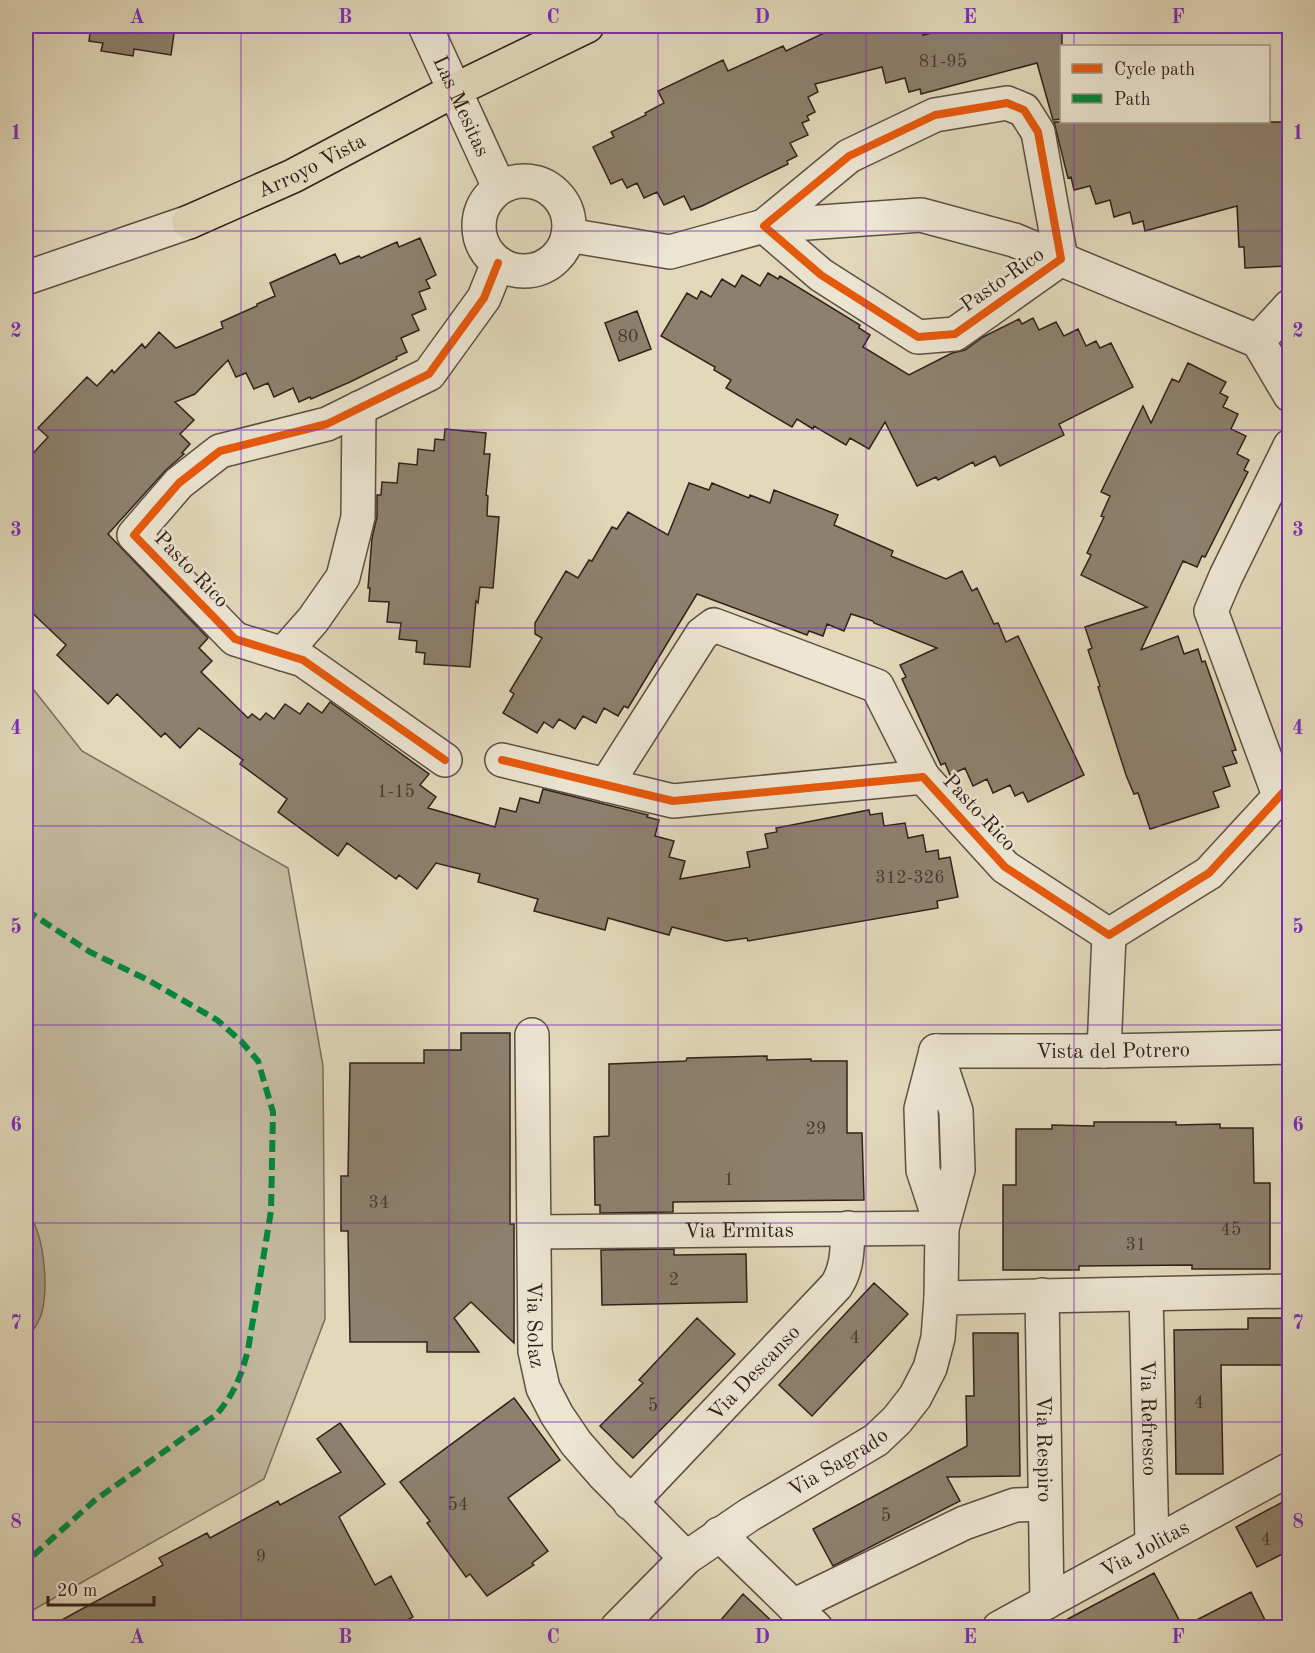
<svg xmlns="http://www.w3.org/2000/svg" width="1315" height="1653" font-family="'Old Standard TT',serif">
<rect width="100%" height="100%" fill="#e2d9bb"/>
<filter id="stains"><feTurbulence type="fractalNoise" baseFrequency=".00333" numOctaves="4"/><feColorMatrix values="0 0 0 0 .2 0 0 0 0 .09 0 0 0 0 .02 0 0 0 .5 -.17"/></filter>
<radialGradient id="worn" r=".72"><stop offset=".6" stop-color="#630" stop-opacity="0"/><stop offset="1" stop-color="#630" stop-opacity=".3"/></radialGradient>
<path fill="#c4baa0" stroke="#7a6e5e" stroke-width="1.5" d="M26,680l56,71 206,117 35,198 2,253 -61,160 -238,135z"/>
<path fill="#a59a85" stroke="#766a5b" stroke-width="1.5" d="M26,1212c19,18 22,75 16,100 -2,10 -10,20 -16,28z"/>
<path fill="#8d816e" stroke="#30211b" stroke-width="1.5" d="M91,26h84l-4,29 -37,-6 -1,7 -32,-5 2,-8 -14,-2z
M839,26h82l2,9 37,-9h102v93l-9,1 -16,-57 -116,31 -1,-5 -11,3 -4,-14 -19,5 -4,-16 -67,17 3,8 -10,5 7,15 -8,4 2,4 -7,3 6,12 -18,8 7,13 -10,5 1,3 -86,42 -11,4 -7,-14 -20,9 -7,-13 -13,6 -7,-15 -10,5 -5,-9 -11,5 -18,-37 21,-10 -3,-5 35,-17 -1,-2 19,-10 -6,-12 65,-31 5,11 55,-25 3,5z
M1054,122h236v132h-3v12l-42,2 -1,-21h-5l-2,-41 -92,25 -2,-10 -10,3 -3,-12 -16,5 -4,-17 -14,4 -6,-18 -16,4 -3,-13 -3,1z
M420,238l16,37 -10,5 4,8 -11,4 7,17 -14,6 7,15 -18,8 6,14 -11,5 1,2 -47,23 -39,17 -1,-2 -11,5 -6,-14 -19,9 -6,-14 -14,6 -8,-16 -10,4 -8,-17 -33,34 -20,8 19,18 -14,14 10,10 -8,9 2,1 -19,17 -57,63 100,104 -9,10 13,13 -11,11 47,46 4,-4 8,6 6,-7 8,6 11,-15 15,10 8,-11 14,10 8,-11 99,72 -9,11 16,12 -8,11 67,19 5,-19 16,4 4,-14 19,5 4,-14 105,26 -1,2 12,3 -4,16 19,5 -5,16 16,4 -5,18 70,-12 -3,-15 21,-4 -3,-14 12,-2 -1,-4 93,-18 1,5 12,-2 2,13 21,-3 3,15 15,-3 3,17 12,-2 1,9 11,-2 8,40 -21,4 1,7 -190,33 -1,-3 -21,3 -54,-14 -3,8 -61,-17 -3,12 -71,-19 4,-12 -60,-17 2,-8 -44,-11 -19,26 -18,-14 -3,4 -49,-36 -9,13 -60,-44 9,-13 -47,-35 3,-4 -44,-32 -19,20 -15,-15 -4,4 -44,-43 -9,10 -51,-49 9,-10 -40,-38v-146l22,-24 -10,-9 49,-51 10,9 15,-16 2,3 28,-29 3,4 14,-16 17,16 47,-20 -2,-6 36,-16v-2l18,-8 -5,-13 65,-29 5,10 19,-8 2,2 36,-16 2,5z
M768,273l10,6 2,-3 80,49 -1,3 11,7 -7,12 46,28 43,-22 13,-3 18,-13 36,-18 3,5 11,-6 6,12 17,-8 8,14 14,-7 8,17 10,-5 4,7 11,-5 22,44 -74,37 5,11 -64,31 -5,-10 -20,10 -2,-4 -35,18 -2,-3 -19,9 -32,-64 -16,27 -19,-11 -4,7 -32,-19 -1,3 -16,-10 -5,8 -66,-39 5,-8 -17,-10 1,-3 -54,-31 26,-43 10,6 4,-8 10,6 11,-18 13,8 7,-12 18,11z
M637,311l14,38 -32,12 -14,-38z
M1188,363l38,19 -6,11 8,4 -5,10 15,7 -7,15 15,7 -9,18 12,6 -5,10 4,2 -43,85 -3,-1 -5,11 -14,-6 -42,89 37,-14 6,18 14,-5 4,13 3,-1 31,89 -4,1 5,12 -14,4 7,19 -17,6 6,15 -69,22 -12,-36 -4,1 -8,-19 -28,-88 2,-1 -12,-36 4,-2 -7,-21 62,-20 -66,-32 10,-20 -4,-2 17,-36 -3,-1 9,-20 -9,-4 42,-86 8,17 21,-44 7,3z
M445,429l41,4 -2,21h6l-4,41 2,1 -1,20 12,1 -6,71 -13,-1 -2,16 -2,-2 -6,66 -46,-3 1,-11 -9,-1 1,-11 -18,-2 2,-16 -14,-1 2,-20 -20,-1 1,-13h-2l4,-50 5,-21v-22h4l1,-13 15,1 2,-20 18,2 1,-16 16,2 1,-12 9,1z
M689,483l20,7 3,-7 37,15 1,-3 20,8 4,-13 64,25 -4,10 59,26 -2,5 55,23 16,-8 10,20 5,-3 17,36 4,-1 8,19 12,-6 66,139 -56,27 -5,-10 -8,4 -5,-11 -17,8 -6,-14 -14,7 -8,-18 -15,7 -5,-12 -4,2 -39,-86 4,-2 -6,-12 37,-17 -63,-25 -1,-2 -22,-7 -7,17 -17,-7 -4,12 -14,-5 -2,4 -110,-41 -69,114 -4,-2 -6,10 -14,-8 -8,15 -13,-7 -8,13 -16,-10 -6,9 -9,-6 -7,11 -34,-20 11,-19 -4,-3 32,-53 -7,-4v-11l31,-52 12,7 11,-18 3,1 20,-34 5,2 11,-17 40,23z
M461,1033h49v191h4v119l-43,-41 -17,16 25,34h-52v-10h-77l-2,-111h-7v-55h7l2,-113h74v-13h37z
M767,1056v4l44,-1v2h36v72h15l2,67 -191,2v10l-73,1v-8h-5l-1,-68 15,-1v-72l77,-3 1,-3z
M1094,1122h82v3l44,-1v4h33l1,55h16v86h-78v-4l-113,1v4h-76v-85h13v-56h36v-4l42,1z
M674,1249v6l72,-1 1,48 -145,3 -1,-55z
M874,1283l34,31 -96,102 -33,-31z
M697,1318l38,36 -102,104 -33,-32 43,-43 -4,-3z
M1248,1318h42v47h-69l2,109h-47l-2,-144 74,-1z
M973,1333h45l2,143 -73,1 13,24 -127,65 -20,-37 154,-83 -1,-50h8z
M514,1398l46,62 -52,38 40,53 -16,12 2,2 -47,31 -17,-22 -4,3 -39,-54 3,-2 -30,-39z
M340,1423l45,61 -46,33 36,68 16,-9 22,41 -21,11h-345l116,-63 -4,-7 48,-25 3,5 68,-37 2,4 61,-33 -24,-33z
M1290,1498v52l-33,17 -21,-40z
M1154,1573l29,54 68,-35 18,36h-218z
M743,1594l36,34h-65z"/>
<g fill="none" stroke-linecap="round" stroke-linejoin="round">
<defs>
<g id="minor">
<path id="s1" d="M425,26l74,161"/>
<path d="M1007,103l17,7 14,22 23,127 -106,75 -37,3 -97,-62 -57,-49 85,-70 86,-41z"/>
<circle cx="524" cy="226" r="45"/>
<path d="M568,235l102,17 94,-26 157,-11 93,25 244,101 32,54"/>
<path d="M26,278l163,-56"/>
<path d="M1258,341l32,-35"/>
<path d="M1290,446l-64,130 -15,35 69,187 10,5"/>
<path d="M283,654l30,-34 30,-43 15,-60 1,-109"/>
<path d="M445,760l-142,-100 -68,-21 -101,-104 45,-52 41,-32 107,-27 102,-50 55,-76 14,-35"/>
<path d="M502,760l171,41 250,-24 82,90 104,68 100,-62 81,-88"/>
<path d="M606,785l96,-151 12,-9 163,61 46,91"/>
<path id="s2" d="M532,1035l3,316 8,37 14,27 19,28 27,31 83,84"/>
<path id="s3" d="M936,1051h168l186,-4"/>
<path d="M936,1051l-15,58 2,61 19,58"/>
<path d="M1104,1051l5,-116"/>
<path id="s4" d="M535,1232l407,-4"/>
<path id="s5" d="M1146,1294l6,250"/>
<path id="s6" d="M1042,1295l5,307"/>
<path d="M941,1298l349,-7"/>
<path id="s7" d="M630,1503l206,-217c12,-18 11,-37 12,-58"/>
<path d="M719,1534l97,94"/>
<path d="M793,1606l171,-83 51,-18 30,-1"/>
<path id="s8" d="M617,1628l69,-70 63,-43 127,-75 21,-20 18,-23 15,-29 8,-30 3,-40 1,-70 16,-58 -2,-59 -20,-60"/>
<path id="s9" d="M999,1628l291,-159"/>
</g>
<g id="major">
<path id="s10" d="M189,222l104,-46 162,-86 132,-64"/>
</g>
</defs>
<use href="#minor" stroke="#5c4f43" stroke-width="36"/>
<use href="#major" stroke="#30211b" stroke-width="36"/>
<use href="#minor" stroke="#ece6d3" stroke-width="33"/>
<use href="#major" stroke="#e2d9bb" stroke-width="33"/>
<path stroke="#00873e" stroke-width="6" stroke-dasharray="12 6" stroke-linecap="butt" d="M26,910l64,42 58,28 69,40 24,21 17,20 15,51 -2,99 -23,139c-7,27 -14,44 -32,65l-121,85 -69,62"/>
<defs>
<path id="cycleway" d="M1007,103l17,7 14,22 23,127 -106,75 -37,3 -97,-62 -57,-49 85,-70 86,-41z
M445,760l-142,-100 -68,-21 -101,-104 45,-52 41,-32 107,-27 102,-50 55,-76 14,-35
M502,760l171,41 250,-24 82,90 104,68 100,-62 81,-88"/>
</defs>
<use href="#cycleway" stroke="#ece6d3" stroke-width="11"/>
<use href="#cycleway" stroke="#e8590c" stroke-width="8"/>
</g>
<path fill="none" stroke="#7b2cbf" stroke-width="1.5" stroke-opacity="0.55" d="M241,26v1602M449,26v1602M658,26v1602M866,26v1602M1074,26v20M1074,122v1506M26,231h1264M26,430h1264M26,628h1264M26,826h1264M26,1025h1264M26,1223h1264M26,1422h1264"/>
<g text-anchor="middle" stroke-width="5" stroke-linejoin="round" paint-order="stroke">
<g font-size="18" fill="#473930">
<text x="943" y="67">81-95</text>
<text x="628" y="342">80</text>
<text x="396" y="797">1-15</text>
<text x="910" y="883">312-326</text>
<text x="816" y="1134">29</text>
<text x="729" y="1185">1</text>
<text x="379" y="1208">34</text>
<text x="1231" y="1235">45</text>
<text x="1136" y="1250">31</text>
<text x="674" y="1285">2</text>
<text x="855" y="1343">4</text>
<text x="1199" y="1408">4</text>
<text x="653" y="1411">5</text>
<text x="458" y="1510">54</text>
<text x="886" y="1521">5</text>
<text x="1266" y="1545">4</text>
<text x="261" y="1562">9</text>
</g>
<g font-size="21" fill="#30211b" stroke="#ece6d3">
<text dy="7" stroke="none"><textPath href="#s1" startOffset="88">Las Mesitas</textPath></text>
<text dy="7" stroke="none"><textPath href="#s10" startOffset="135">Arroyo Vista</textPath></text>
<text transform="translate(1002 279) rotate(-35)" y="7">Pasto Rico</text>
<text transform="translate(192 569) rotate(46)" y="7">Pasto Rico</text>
<text transform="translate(980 812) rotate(47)" y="7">Pasto Rico</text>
<text dy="7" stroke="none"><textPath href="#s3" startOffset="177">Vista del Potrero</textPath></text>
<text dy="7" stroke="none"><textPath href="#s4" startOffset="204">Via Ermitas</textPath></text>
<text dy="7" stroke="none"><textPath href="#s2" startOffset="290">Via Solaz</textPath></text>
<text dy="7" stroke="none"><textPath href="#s7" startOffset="180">Via Descanso</textPath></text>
<text dy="7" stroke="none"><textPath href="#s5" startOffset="124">Via Refresco</textPath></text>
<text dy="7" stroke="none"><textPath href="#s6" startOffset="154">Via Respiro</textPath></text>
<text dy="7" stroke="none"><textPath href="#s8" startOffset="278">Via Sagrado</textPath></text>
<text dy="7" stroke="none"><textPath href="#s9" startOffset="166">Via Jolitas</textPath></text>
</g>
</g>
<rect width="1315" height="1653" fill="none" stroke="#e2d9bb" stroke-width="66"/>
<rect x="1060" y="45" width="210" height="78" fill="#ece6d3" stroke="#a19789" stroke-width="1.5"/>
<rect x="1072" y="64" width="30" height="9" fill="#e8590c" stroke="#a19789" stroke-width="1.5"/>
<text x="1114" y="75" font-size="18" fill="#30211b">Cycle path</text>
<rect x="1072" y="94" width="30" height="9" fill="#00873e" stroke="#a19789" stroke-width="1.5"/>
<text x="1114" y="105" font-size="18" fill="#30211b">Path</text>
<path d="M48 1596v9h106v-9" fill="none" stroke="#30211b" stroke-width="3"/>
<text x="57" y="1596" font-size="18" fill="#30211b" stroke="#ece6d3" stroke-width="4.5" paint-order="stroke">20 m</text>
<rect x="33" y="33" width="1249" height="1587" fill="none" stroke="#7b2cbf" stroke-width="2"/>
<g font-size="20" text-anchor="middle" font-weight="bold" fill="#7b2cbf">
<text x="137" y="23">A</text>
<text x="345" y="23">B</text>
<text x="553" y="23">C</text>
<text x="762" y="23">D</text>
<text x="970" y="23">E</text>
<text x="1178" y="23">F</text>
<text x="16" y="139">1</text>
<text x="1298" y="139">1</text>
<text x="16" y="337">2</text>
<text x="1298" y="337">2</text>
<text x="16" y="536">3</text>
<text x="1298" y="536">3</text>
<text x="16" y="734">4</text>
<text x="1298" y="734">4</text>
<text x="16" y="933">5</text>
<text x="1298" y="933">5</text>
<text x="16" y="1131">6</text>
<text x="1298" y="1131">6</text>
<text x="16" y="1329">7</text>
<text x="1298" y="1329">7</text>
<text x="16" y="1528">8</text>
<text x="1298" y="1528">8</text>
<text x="137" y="1643">A</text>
<text x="345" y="1643">B</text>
<text x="553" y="1643">C</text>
<text x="762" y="1643">D</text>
<text x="970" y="1643">E</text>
<text x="1178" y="1643">F</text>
</g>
<rect width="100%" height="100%" filter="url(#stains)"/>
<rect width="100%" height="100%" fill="url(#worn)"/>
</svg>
